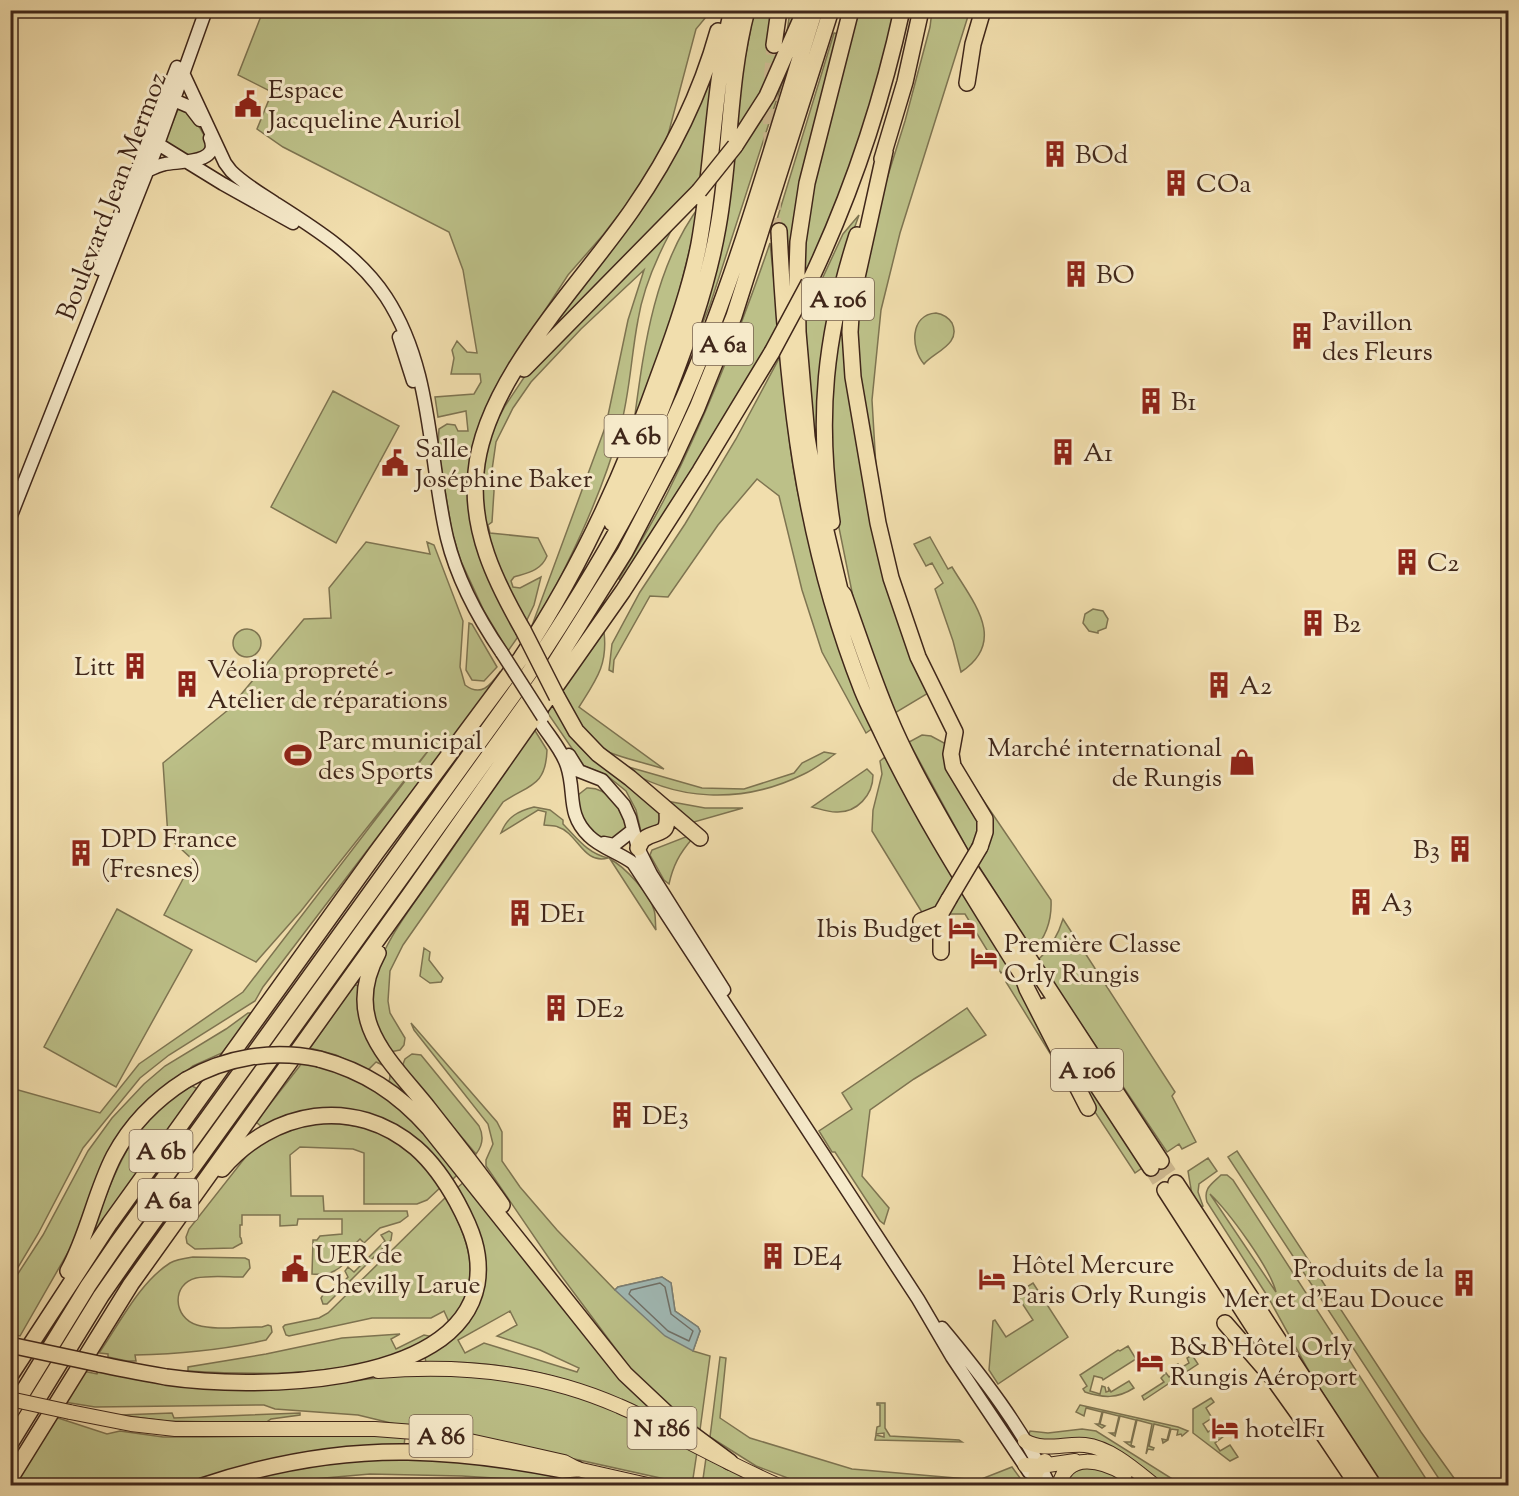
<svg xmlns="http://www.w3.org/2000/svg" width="1519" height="1496" font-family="'Sorts Mill Goudy',serif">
<rect width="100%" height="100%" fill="#f1dead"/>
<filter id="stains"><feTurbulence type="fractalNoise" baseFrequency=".00333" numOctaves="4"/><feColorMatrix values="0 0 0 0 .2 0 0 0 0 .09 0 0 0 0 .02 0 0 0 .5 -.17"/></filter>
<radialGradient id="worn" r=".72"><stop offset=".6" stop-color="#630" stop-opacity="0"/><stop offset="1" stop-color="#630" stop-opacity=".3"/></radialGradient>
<path fill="#bcc088" stroke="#7e7451" stroke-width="1.5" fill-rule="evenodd" d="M263,11h448l-15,18 -28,106 -12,25 -20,32 -33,43 -35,40 -60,92 -32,72 -5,19 -3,37 52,139 -12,17 -24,-40 -24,-52 -8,-27 -9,-53 -5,-34 1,-16 8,-5 8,1 3,6h10l-2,-20 -28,6 -3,-20 39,-3 7,-12 -1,-8h-29l3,-16 -2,-8 5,-9 10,11 10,1 -14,-83 -14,-38 -166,-85 -26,-18 15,-37 -34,-17z
M754,11h22l-7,37 17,-9 4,-28h7c-17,44 -36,84 -62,123l4,-44z
M858,11h37l-8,38 -36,120 -49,116 3,-59 19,-88z
M932,11l37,2 -69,220 -19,77 -9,90 6,101 -24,-147 1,-43 25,-110 25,-80 25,-94z
M834,33l7,1 -52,275 -5,-84 -13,14z
M713,67h2l-11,107 -53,59 -112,111 -1,-1 102,-131 49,-84z
M782,77h2l-74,228 -40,99 62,-241 23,-37z
M179,107l11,4 17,29 1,7 -12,9c-11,-1 -24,-5 -31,-15z
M701,204l-27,108 -40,110c10,-75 20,-156 67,-218z
M859,215l-11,31 -30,191 -4,4 -10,-123 39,-84z
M671,229v2c-15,28 -28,58 -33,89 -7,36 -8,73 -18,109 -20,72 -54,139 -89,205l-1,-3 76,-206 22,-105 16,-50 -63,59 -50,53 -18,26 -17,34 -4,28 2,21 -2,31 -4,3 2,8 48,5 9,18c-6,15 -20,17 -33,21l-3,4 2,6 7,1 21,-11 -7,28 -9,19 -32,-65 -13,-61 1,-23 9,-41 15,-28 22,-33z
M770,243l9,85 -156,253 -4,-2c17,-29 34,-57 49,-87 40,-81 73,-164 102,-249z
M841,311l5,1 31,229 53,151 -35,21 -28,-72 -13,-39 -21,-104 -5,-95z
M936,313c6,1 12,4 16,10 10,21 -18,29 -28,41 -13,-15 -15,-49 12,-51z
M782,353c3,50 7,101 18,150 17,77 46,151 73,225l-7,5 -44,-81 -20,-62 -23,-94 -22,-17 -39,46 -50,72 -18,-1 -36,64 -1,12 -4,-2 3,-26 28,-52 45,-68 51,-85z
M333,391l66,35 -63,117 -65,-36z
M930,537l18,32 4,-2c21,35 56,74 9,105l-8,-31 -18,-52 8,-6 -11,-20 -6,3 -12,-22z
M366,542l64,12 -3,-12 7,3 29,76 -3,46 5,18c16,12 25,1 35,-13l3,3 -73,93 -167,219 -8,14 -86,54 -29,23 -57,70 -45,86 -27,45v-191l89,25 39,-49 104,-72 192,-250 -134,169 -45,51 -92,-47 29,-55 -25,-23 -5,-74 65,-53 76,-91 27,-1 -2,-30z
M1093,609l10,2 5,8 -2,9 -8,3v2l-9,-2 -6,-8 2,-9z
M469,623l3,1 25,43 -13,14 -12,-1 -6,-10z
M233 643a14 14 0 1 1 28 0a14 14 0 1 1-28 0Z
M604,632c4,33 -8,48 -25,75l85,62c-18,-6 -57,-14 -71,-25 -12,-10 -24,-37 -32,-52z
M554,702l14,28 11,16 13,13 66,50 6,13 -20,11 -3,-1 -5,-22 -10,-19 -20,-16 -22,-9 -37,-54z
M534,729l13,21c-1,37 -19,35 -44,52l-100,143 -13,26 -2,30 2,12 15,25 -1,7 -4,5 -10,2c-11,-11 -21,-44 -19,-60 6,-46 47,-93 73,-131 30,-44 60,-88 90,-132z
M922,735l9,1 15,8 36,82 -13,26 -60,-110z
M824,752l11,2c-10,7 -20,15 -31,20 -60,30 -130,29 -186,-10l84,24 42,1 50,-16 8,-10z
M885,757l31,58 39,65 -18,27 -14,7 -51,-83 1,-21 9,-36 -2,-13z
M960,766l91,134c1,20 -4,36 -18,51l-57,-89 14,-29z
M867,769l6,6c0,20 -16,38 -37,37 -8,0 -16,-3 -24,-5z
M587,788c20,-1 41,23 39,42l-8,9c-23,2 -28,-11 -40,-28v-16z
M661,800l44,8h38l-56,16z
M534,807l16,3 13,10v4c14,14 24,29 45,34 -25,7 -30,-25 -50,-31 -4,-2 -10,-1 -14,-2l2,-13 -8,-2 -37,23c6,-16 17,-22 33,-26z
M688,836l4,3c-13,15 -19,27 -23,45l-5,-4 -14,-25 2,-5z
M610,859c15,8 40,35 44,51 2,6 1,14 2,20z
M962,887l47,80 -8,6 -36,-59h-18z
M117,909l75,41 -76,137 -72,-40z
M1063,919l112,173 -3,4 24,46 -14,7 -3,-5 -12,8 -129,-192c13,-12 20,-24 25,-41z
M424,948l6,4 -1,8 14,18 -2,4 -11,1 -10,-7z
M1016,976l45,95 -55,-89z
M355,984l4,3 1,20 82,122 -53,-48c4,-10 -5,-16 -13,-19l-8,8 -32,-15 -26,-7z
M967,1008l19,27 -72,44 -44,31 -8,66 27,32 -5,16 -4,-3 -45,-69h-3l-13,-21 33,-22 -10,-16z
M248,1013h5l-31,40 -29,13 -56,46 -62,128 -55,96 -9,-2 -1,-48 33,-51 45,-84 24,-33 32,-34 21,-18 61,-37z
M411,1023l86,99 5,10v29l18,26 37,43 58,60 3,-3 44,-10 9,6 4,28 23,16 2,4 -7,20 17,5 -10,74 -27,-19 -27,-25 -19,-22 -70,-94 -71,-104v-6l7,-16 -5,-20 -74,-94z
M1060,1040l82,128 -7,5 -44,-67z
M412,1054l9,1 58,71c5,10 4,19 -3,28l-70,-83 -3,-7 2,-5z
M302,1063l26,4 34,12 49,35 48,59 -7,7 -87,-66 -102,14 -7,-6z
M192,1086l6,3 -101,140 -3,-2c22,-57 39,-111 98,-141z
M316,1123c65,0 84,16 126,63l-15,14 -10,4h-53v-51l-11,-4 -53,-2 -10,8 1,41h32l1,15h83l1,5 -8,6 -20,6 -16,15 -4,-4 -19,19 4,5c-10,10 -18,12 -33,11l1,-34h4l3,-4 22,-2v-15h-44l-1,6 -17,1v-11h-38v10h-2v12l1,1 1,5 -9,5 -38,1 -8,-6 -1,-6 3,-8 66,-84 19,-11z
M1237,1151l184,281 38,53h-16l-215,-328z
M1208,1158l9,13 -18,13 -1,8 5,14 -3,1 -8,-12 -4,-24z
M1221,1175h6l6,5 197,305h-49l-71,-112 -42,-76 -61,-95c-4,-14 5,-18 14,-27zM1210,1194c19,18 60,74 66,98z
M465,1181l203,239h-6c-73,-39 -153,-62 -236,-57l-1,-6c27,-17 46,-33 55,-64l-23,-105zM510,1311l7,14 -20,11 43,14 39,18 -2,4 -93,-29 -19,10 -7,-13z
M446,1197c22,41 40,85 3,125l-5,-11 -13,7h-59l-83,18 -3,-1 -3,-8 2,-2 34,-7 9,-5z
M389,1231l3,2 -1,7 -64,64h-4l-2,-6 5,-8 6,4 16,-17 -3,-6 3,-4 6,5 31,-31 -4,-6z
M193,1257l52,1 4,2 1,8 -7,9c-15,0 -33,-2 -47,1 -25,6 -23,40 1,47 21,6 44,1 65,2l6,-2 3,1 1,6 -6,8c-43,10 -86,14 -131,15l1,6h-9l-19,-4v-3l-9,-1c21,-30 40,-70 71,-90 7,-4 16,-5 23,-6z
M1033,1283l35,54 -70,47 -9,-14 4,-49 2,-1 11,17 27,-17 -17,-26z
M400,1334l-9,5 5,10 28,-14 10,2c-12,6 -25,14 -37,18 -67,21 -140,20 -209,16v-4l78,-13 76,-16z
M1128,1346l8,13 -33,21 -1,-2 -8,-2 -4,15 10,3 2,-8 3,1 1,5 3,-1 -1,-4 3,5 18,-11 5,7c-17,11 -31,10 -49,4l-2,-3 4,-3 -7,-11 38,-25 2,1z
M1192,1355l6,9 -54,36 -2,-4 22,-14 -3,-4 5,-5 3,4 8,-6 -3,-5 4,-2 3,4 8,-5 -2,-5z
M720,1357l6,1 -6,60 30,20 102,31 127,11 33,-13 11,15v3h-217l-50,-19 -46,-29z
M83,1371l14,3 2,-3 205,15 111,-12 55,-1 78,13 72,25 77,41 -5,33 -240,-53 -57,-8 -37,-9 -83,-6 -11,-4 -169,2 -31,-5z
M1211,1398l3,4 -8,6 6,10 -9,6 5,8 10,-6 6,10 -9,7 5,8 10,-6 8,12 -8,4 -37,-28v-24z
M877,1403h8v25l5,8 69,4 3,2 -87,-2 1,-5 8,2v-4l-8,1 1,-7 3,-1v-21h-3z
M1080,1405l98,22 10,4 -6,5 -1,-2 -4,1 1,-5 -7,-1 -3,11 -5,3 -1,-4 5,1 3,-12 -16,-4 -5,22 5,2 -1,2 -5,-1 -2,5 6,-30 -15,-4 -6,25 4,2h-3l-7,-5h6l5,-22 -16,-4 -5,20 -5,-3h5l4,-17 -16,-4 -3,12 5,2 -3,2 -6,-4h3l3,-12 -16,-4 -2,8 -8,-4z
M172,1413l2,5 126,-5v2l-29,4 -6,4 -100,-2 -45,-6z
M55,1417l52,17 13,-3 43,6h40l150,-2 52,2 -1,9 -185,30 -30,9 -174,1z
M1082,1429l14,2 86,54h-21l-79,-47 -35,3 -19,-4 2,-6 18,2z
M370,1458l77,2 75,10 77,15h-29l-11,-3 -97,-6 -92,-2 -68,6 -30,5 -50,1 66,-17z
M706,1458l52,27 -56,1z
M1093,1466l34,13 8,6 -72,1c6,-14 15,-17 30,-20z"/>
<path fill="#a0b9b5" stroke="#7a7f77" stroke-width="1.5" d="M662,1277l9,6 4,28 23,16 2,4 -7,20 -28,-15 -50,-46 3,-3z"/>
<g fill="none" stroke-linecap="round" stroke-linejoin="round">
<path stroke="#707068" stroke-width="1.5" d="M660,1283l5,4 6,27 22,17 -4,10 -21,-10 -39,-37 2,-4z"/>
<path stroke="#ceb990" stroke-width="15" stroke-dasharray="15 8" stroke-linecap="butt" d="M771,147l-1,-53 4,-49
M773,195l1,41
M1161,1161l15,22
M1151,1168l14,22"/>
<defs>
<path id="secondary" d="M183,73l42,90 6,8c13,13 29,22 44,32 41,26 84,53 111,94 47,72 42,160 61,241 10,41 31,80 55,115
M169,98l21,9 10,13
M155,124l-2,14 5,6 65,40 70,39
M147,171c6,-3 12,-6 18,-7 15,-3 56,0 45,-26
M99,269l78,-202
M399,337l14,44
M10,518l148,-374 48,-134
M540,722c9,14 22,28 27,44 9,27 -1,48 22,70 12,12 31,17 44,27l285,436 34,58 77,115
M569,755l10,16 23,9 22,25 6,13 8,30 13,26 73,116
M604,843l10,2 19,-15
M942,1328c41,49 80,100 108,158"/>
<path id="trunk" d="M378,1371c83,-7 164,1 241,35 17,7 33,16 49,25 36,19 73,38 111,55
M70,1412l61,12 44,5h200l39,3 33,4 86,19 31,7 13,7 75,17
M1025,1441c19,11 40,2 60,4 26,3 50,25 70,41
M1025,1465l16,1 34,-5
M1035,1481l1,-9 9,-11
M1059,1486c8,-36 44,-25 66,-12"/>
<path id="motorway" d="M851,10l-44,173 -9,59 -1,30 1,60 9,105 8,48 25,105 4,5c15,41 28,82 45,122 20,48 47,93 73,139l199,305
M774,45l5,-35
M967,83l6,-39 10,-34
M735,146l32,-50 38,-86
M885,151l-33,149 -2,32 3,45 25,146 13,55 27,79 37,75 -4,22 2,12 32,53v13l-5,15
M882,159l23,-77 16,-72
M779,231c8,161 23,306 83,459 6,15 14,30 21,45 40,84 90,161 139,240l5,14 61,119
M809,283c42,-88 72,-177 93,-273
M524,369l175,-178
M832,522c-16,-104 -7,-187 25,-287
M612,523c18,-36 34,-75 49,-113 23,-59 46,-120 57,-183 13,-71 10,-146 29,-217
M523,630c-28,-49 -53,-100 -47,-158 8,-92 105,-188 156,-262 39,-56 68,-114 86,-179
M557,697l19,34 22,23 32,24 70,60
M638,848c2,-3 3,-7 6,-9 14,-10 25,-1 23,-27
M921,921l20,-8
M941,952v-39l8,-14
M378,953c-37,68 12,107 51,156 25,32 50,63 73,96
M1045,1006l106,162
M319,1059c45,12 79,34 110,69l196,246 51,48 54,40
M1176,1183l198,303
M1165,1190l140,217 53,79
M68,1271c20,-36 27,-78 46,-115 17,-32 42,-57 72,-76
M1225,1323l47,54 30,42
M99,1364c23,5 45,9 67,13 82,12 291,13 311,-93 5,-31 -6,-56 -20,-82 -11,-20 -24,-39 -41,-54 -62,-53 -143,-38 -194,21
M10,1376l100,-153 266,-370 145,-195c60,-90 104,-187 140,-289 15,-40 30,-83 38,-125 14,-78 14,-157 33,-234
M10,1413l78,-127 28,-41 413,-572c59,-88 113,-179 155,-276 54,-125 90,-257 131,-387
M10,1444l91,-148 30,-43 421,-585 73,-116 48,-92 24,-52 37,-92 97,-306
M10,1479l121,-195 279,-390 213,-303 77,-120 72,-119
M202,1486c66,-22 137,-35 206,-34 52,1 104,8 154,18l15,-1"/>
</defs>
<use href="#secondary" stroke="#40271a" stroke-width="15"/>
<use href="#trunk" stroke="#40271a" stroke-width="16"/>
<use href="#motorway" stroke="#40271a" stroke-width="18"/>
<use href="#secondary" stroke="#f6eaca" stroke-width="12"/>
<use href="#trunk" stroke="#f1dead" stroke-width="14"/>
<use href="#motorway" stroke="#f1dead" stroke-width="15"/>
<defs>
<path id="secondary-bridge" d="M502,653l41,64"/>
<path id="trunk-bridge" d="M10,1399l60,13"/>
<path id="motorway-bridge" d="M699,191l36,-45
M772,352l37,-69
M523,630l34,67
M949,899l31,-52
M186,1080c40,-23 87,-31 133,-21
M10,1345l89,19"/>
</defs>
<use href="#secondary-bridge" stroke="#40271a" stroke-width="15" stroke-linecap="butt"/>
<use href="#trunk-bridge" stroke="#40271a" stroke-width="16" stroke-linecap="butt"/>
<use href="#motorway-bridge" stroke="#40271a" stroke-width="18" stroke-linecap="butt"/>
<use href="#secondary-bridge" stroke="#f6eaca" stroke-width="12"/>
<use href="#trunk-bridge" stroke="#f1dead" stroke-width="14"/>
<use href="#motorway-bridge" stroke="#f1dead" stroke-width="15"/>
</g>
<defs>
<symbol id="civic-bare" viewBox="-9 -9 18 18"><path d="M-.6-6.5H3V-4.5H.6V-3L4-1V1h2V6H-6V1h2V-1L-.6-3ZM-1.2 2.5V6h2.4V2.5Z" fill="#8f2418" stroke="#f6eaca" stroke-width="2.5" paint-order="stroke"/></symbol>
<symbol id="building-bare" viewBox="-9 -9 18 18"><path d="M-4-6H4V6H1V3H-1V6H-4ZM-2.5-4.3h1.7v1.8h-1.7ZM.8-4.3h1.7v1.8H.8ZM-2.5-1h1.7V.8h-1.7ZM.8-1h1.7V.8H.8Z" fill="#8f2418" stroke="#f6eaca" stroke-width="2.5" paint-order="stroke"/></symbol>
<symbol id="stadium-bare" viewBox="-9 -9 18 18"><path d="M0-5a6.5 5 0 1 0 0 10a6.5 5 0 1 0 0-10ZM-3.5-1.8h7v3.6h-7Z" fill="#8f2418" stroke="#f6eaca" stroke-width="2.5" paint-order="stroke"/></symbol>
<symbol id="shop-bare" viewBox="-9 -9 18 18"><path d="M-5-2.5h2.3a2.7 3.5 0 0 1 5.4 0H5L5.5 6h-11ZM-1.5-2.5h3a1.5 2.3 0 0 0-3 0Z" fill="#8f2418" stroke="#f6eaca" stroke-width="2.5" paint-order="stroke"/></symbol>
<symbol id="hotel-bare" viewBox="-9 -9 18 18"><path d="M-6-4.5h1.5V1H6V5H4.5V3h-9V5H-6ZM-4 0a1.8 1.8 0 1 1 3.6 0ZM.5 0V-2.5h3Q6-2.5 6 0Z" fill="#8f2418" stroke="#f6eaca" stroke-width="2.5" paint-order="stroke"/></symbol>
</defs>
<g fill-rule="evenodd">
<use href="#civic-bare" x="229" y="85" width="38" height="38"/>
<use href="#building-bare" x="1036" y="135" width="38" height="38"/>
<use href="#building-bare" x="1157" y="164" width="38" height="38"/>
<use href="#building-bare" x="1057" y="255" width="38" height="38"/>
<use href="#building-bare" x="1283" y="317" width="38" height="38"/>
<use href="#building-bare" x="1132" y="382" width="38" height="38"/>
<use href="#building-bare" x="1044" y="433" width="38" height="38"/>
<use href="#civic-bare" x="376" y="444" width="38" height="38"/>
<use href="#building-bare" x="1388" y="543" width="38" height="38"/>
<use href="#building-bare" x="1294" y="604" width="38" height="38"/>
<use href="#building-bare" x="116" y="647" width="38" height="38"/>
<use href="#building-bare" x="168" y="665" width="38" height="38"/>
<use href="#building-bare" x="1200" y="666" width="38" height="38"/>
<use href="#stadium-bare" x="279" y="736" width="38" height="38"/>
<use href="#shop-bare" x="1223" y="743" width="38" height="38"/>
<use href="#building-bare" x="1441" y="830" width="38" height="38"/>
<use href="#building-bare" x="62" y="834" width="38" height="38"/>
<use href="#building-bare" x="1342" y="883" width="38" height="38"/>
<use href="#building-bare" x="501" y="894" width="38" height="38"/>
<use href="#hotel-bare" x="943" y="909" width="38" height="38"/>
<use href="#hotel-bare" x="965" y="939" width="38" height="38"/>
<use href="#building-bare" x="537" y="989" width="38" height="38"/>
<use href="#building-bare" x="603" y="1096" width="38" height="38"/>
<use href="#building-bare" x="754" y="1237" width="38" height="38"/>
<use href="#civic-bare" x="276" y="1250" width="38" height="38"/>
<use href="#hotel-bare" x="973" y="1260" width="38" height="38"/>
<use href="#building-bare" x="1445" y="1264" width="38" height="38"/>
<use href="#hotel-bare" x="1131" y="1342" width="38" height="38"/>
<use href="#hotel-bare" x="1206" y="1409" width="38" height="38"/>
</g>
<g text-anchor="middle" stroke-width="6" stroke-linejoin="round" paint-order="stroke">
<g fill="#f6eaca" stroke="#77624f" stroke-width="1.5">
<rect x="802" y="278" width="72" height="42" rx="4.5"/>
<rect x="693" y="323" width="60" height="42" rx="4.5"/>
<rect x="604.5" y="415" width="63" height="42" rx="4.5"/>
<rect x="1051" y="1049" width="72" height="42" rx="4.5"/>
<rect x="129.5" y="1130" width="63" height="42" rx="4.5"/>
<rect x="138" y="1179" width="60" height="42" rx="4.5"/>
<rect x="627.5" y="1407" width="69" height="42" rx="4.5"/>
<rect x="409.5" y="1415" width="63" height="42" rx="4.5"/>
</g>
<g font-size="24" font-weight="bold" fill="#40271a">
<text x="838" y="307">A 106</text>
<text x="723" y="352">A 6a</text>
<text x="636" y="444">A 6b</text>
<text x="1087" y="1078">A 106</text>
<text x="161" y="1159">A 6b</text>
<text x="168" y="1208">A 6a</text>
<text x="662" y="1436">N 186</text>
<text x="441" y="1444">A 86</text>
</g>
<g font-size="26" fill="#40271a" stroke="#f6eaca" text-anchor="start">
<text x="268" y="98">Espace<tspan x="268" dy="30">Jacqueline Auriol</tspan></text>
<text x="1075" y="163">BOd</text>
<text x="1196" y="192">COa</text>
<text x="1096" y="283">BO</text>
<text x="1322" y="330">Pavillon<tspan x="1322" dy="30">des Fleurs</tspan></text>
<text x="1171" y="410">B1</text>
<text x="415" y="457">Salle<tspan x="415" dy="30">Joséphine Baker</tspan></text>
<text x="1083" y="461">A1</text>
<text x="1427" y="571">C2</text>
<text x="1333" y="632">B2</text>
<text x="115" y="675" text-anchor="end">Litt</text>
<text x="207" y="678">Véolia propreté -<tspan x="207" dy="30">Atelier de réparations</tspan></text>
<text x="1239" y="694">A2</text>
<text x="318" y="749">Parc municipal<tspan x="318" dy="30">des Sports</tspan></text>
<text x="1222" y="756" text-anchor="end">Marché international<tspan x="1222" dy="30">de Rungis</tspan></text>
<text x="101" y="847">DPD France<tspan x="101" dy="30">(Fresnes)</tspan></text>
<text x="1440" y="858" text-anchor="end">B3</text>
<text x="1381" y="911">A3</text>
<text x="540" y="922">DE1</text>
<text x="942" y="937" text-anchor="end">Ibis Budget</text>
<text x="1004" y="952">Première Classe<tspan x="1004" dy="30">Orly Rungis</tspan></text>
<text x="576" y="1017">DE2</text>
<text x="642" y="1124">DE3</text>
<text x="315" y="1263">UER de<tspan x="315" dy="30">Chevilly Larue</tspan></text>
<text x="793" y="1265">DE4</text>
<text x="1012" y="1273">Hôtel Mercure<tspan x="1012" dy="30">Paris Orly Rungis</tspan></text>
<text x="1444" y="1277" text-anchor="end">Produits de la<tspan x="1444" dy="30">Mer et d'Eau Douce</tspan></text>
<text x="1170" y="1355">B&amp;B Hôtel Orly<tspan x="1170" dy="30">Rungis Aéroport</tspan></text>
<text x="1245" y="1437">hotelF1</text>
</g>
<g font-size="26" fill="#40271a" stroke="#f6eaca">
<text transform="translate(111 196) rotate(-69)" y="9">Boulevard Jean Mermoz</text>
</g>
</g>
<rect width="1519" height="1496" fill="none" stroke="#f1dead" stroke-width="36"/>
<rect x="12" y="12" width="1495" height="1472" fill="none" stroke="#40271a" stroke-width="3"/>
<rect x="18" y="18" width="1483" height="1460" fill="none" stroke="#40271a" stroke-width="1.5"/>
<rect width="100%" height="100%" filter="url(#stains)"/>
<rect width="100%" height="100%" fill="url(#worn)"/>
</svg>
